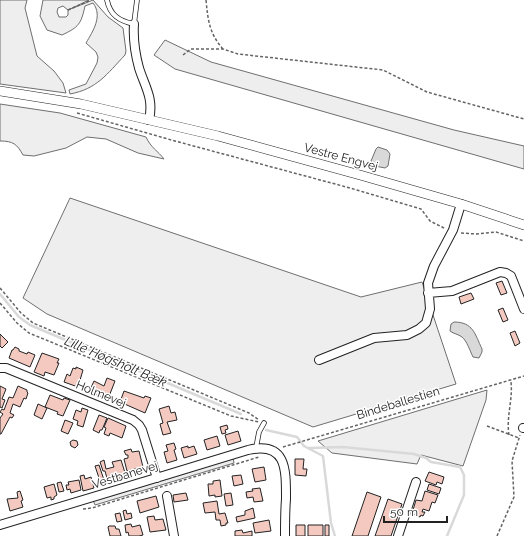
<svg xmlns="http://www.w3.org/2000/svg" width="524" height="536" font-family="Raleway,sans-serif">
<rect width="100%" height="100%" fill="#fff"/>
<path fill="#eee" stroke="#6f6f6f" d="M0,0h27l-2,8 12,48 17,15 9,12 3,10 -66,-9z
M43,0h46l-21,10 -5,-4 -5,2 -1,4 2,5h7l2,-2v-5l25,-10 15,17 15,11 3,23 -1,4c-18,19 -28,34 -55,39l-1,-4 17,-6 11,-21 1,-6 -2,-5 -10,-9c7,-12 17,-27 7,-40l-8,3c-4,18 -6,21 -23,29l-15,-5 -7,-14z
M165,40l46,22 243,68 70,16v23l-349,-100 -21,-14z
M0,104l60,9 86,24c5,11 12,14 18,22l-26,-6 -32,-14 -19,-2 -21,11 -32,8 -11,-1c-6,-11 -10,-14 -23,-14z
M70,198l291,99 61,-15 34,102 -143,43 -266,-113 -24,-16z
M487,390l-1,10 -23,66 -42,-11 -4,9 -85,-11 -14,-12z"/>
<path fill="#ededed" stroke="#6f6f6f" d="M233,458l1,5 -139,42 -2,-5z"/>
<path fill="#d9d9d9" stroke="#6f6f6f" d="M378,147l9,3 3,4 -2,12 -3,2 -10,-2 -4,-5 5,-12z
M454,322c19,0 21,12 28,27v3l-3,6 -6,-1c-3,-6 -6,-16 -11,-20 -4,-3 -8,-3 -12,-6l1,-7z"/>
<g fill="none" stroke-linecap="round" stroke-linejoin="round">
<path stroke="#d9d9d9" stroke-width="2.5" d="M0,294l19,23 11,8 211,89
M266,430l31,7 7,9 19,10 8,67 4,13
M309,448l34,-1 71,7 12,4 5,4 29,5 4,8v20l-17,41"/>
</g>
<path fill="#f3c9c0" stroke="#222" d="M502,281l5,12 -6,2 -5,-12z
M471,293l3,6 -13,5 -2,-7z
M503,308l5,12 -5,2 -5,-12z
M515,331l5,12 -5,3 -5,-13z
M0,334l8,8 -6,6 -2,-2z
M15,347l4,2v2l8,3 1,-2 7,3 -5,12 -21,-9 3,-8h1z
M42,353l17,6 -2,4h2l-5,12 -9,-3 -1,4 -10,-4z
M76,367l7,3 -5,17 -14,-5 3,-8 3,2 3,-8 3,1z
M107,378l8,3 -7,18 -19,-7 5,-11 10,5z
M0,386l6,3 -4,10 3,1 -3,8 -2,-1z
M18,386l9,4v2l1,1 -2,6 -2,-1 -4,9 -7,-3 -3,9 4,2 -2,3 -2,-1 -9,17h-1v-16l3,-4 -3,-2 2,-3 2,1 5,-13 4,1z
M124,391l20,7 1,-2 6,2 -6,15 -25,-11z
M50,395l13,5 1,-2 6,2 -7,16 -6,-2 1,-2 -13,-5z
M38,404l9,4 -5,11 -8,-4z
M169,406l2,7 4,-1 2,8 -10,2 4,11 -8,2 -3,-11 3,-1 -4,-14z
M82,408l6,2 -5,17 -6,-2 1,-4 -5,-2 3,-9 5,2z
M99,415l8,3 -5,12h-2l-1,3 -6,-3z
M108,418l18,8 -4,12 -12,-5 -1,3 -5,-2 2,-6 -2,-1z
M65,420l8,3 -5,11 -7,-3z
M227,425l1,4 -3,1 1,3 -4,1 -2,-7z
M238,431l3,10 -13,4 -3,-10z
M217,436l3,10 -13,4 -3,-10z
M73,440l4,1 1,4 -3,3 -4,-2 -1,-4z
M174,443l2,6 -2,1 3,10 -10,3 -3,-11 4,-1 -2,-6z
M188,446v2l6,-2 3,8 -13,4 -3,-10z
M131,449l1,3 7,-1 4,16 -16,4 -3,-12 4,-1v-3h-2l-2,-4z
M295,459h9l-1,10h4l-1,7 -11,-1z
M104,460l2,9 8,-2 -2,-5 9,-2 5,16 -18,6 -3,-11h-2l-3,-9z
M99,465l6,18 -4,1 -6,-18z
M264,467l2,13 -11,2 -3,-13z
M429,472l15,5 -2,7 -5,-2 -1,3 -11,-4z
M84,475l1,4 6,-2 3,11 -11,3 -3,-15z
M241,475l2,9 -9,2 -2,-10z
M79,480l2,10 -10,3 -1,-4 -3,1 -1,-5h3l-1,-3z
M220,480l2,16 -7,1v-2l-6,1 -1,-12h5v-3z
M61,482l3,9 -5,1 -2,-9z
M54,484l3,11 -3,2v2l-3,1v-3l-4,1 -3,-11z
M429,484l12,4 -2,6 -12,-4z
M260,488l3,13 -9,1 -1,-5 -6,1 -1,-6 7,-1 -1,-2z
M20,491l3,9 -2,1 2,6 -13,4 -3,-12 11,-1 -1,-6z
M425,491l13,4 -3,8 -3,-1 -3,9 -6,-2 -1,3h3l-2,4 -2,-1 -1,2 -7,-3 1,-3 -1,-1 3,-10 6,1z
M367,492l14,5 -13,39h-16z
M186,493l2,7 -14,2 -1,-7z
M231,493l2,12 -7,1 -2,-12z
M156,496l3,11 -19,6 -3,-12z
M388,499l14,5 -11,32h-16z
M217,501l2,13 6,-1 3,10h-2v2l-5,1 -1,-6h-4l-1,-8 -10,1 -2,-10z
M253,508l2,10 -18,4 -1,-5 9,-2v-4z
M126,510l1,4 4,-1 1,5 -7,2 -2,-9z
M120,513l2,8 -5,1 -2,-8z
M154,516l1,4 8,-1 3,11 -16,2 -3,-15z
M269,520l2,11 -16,2 -2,-10z
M131,524l1,3 8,-2 3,10 -4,1h-10l-1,-4 -2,1 -1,-8z
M296,525h9v11h-9z
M308,525h15v11h-15z
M325,525h4v11h-4z
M109,526h6l1,3h3l2,7h-11l-2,-9z
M242,530l1,3 9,-2v5h-17v-5z"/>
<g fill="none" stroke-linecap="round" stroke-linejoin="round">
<defs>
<path id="service" d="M107,0c3,15 12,21 27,24l3,-24
M256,448l3,-16 5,-9"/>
<path id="minor" d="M134,24c-1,15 1,29 5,44 6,19 15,30 10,52
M428,293l24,-2 48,-19 6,1 5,3 13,33
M319,360l55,-22 33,-3 12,-6 7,-6 4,-14 -2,-26 6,-17 19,-36 8,-26
M0,368h6l127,52 6,5 3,5 15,48
M523,428h1
M167,496l7,40
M0,525l166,-50 82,-25c39,-9 38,20 38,49 -1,12 -1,25 -1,37
M398,536l18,-54"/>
<path id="tertiary" d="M0,91l81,13 137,32 142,39 101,29 63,21"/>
</defs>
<use href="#service" stroke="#222" stroke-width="5.5"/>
<use href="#minor" stroke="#222" stroke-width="10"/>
<use href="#tertiary" stroke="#222" stroke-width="10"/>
<path stroke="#646464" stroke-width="1.5" stroke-dasharray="3 2" stroke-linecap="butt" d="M206,0c2,20 3,33 17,49
M68,10l23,-10
M183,55l8,-6h32l15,5 145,16 44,22 97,27
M77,113l98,28 175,47 71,21 9,12 14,7
M461,233l15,1 20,-2 28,9
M0,288l21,25 12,10 216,90 10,7
M0,303l17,20 12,10 202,83 28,6
M487,426l32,12
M509,435c-3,-18 4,-35 2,-53
M283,447l241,-71
M83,509l9,-1 167,-51
M497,536l17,-39 -2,-36 8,-26"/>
<use href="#service" stroke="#fff" stroke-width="4"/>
<use href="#minor" stroke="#fff" stroke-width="8"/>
<use href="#tertiary" stroke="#fff" stroke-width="9"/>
</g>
<g text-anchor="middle" stroke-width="3" stroke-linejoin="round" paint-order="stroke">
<g font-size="12" fill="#222" stroke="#fff">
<text transform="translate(341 157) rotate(15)" y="4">Vestre Engvej</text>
<text transform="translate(101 394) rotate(22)" y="4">Holmevej</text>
<text transform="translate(398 403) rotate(-17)" y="4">Bindeballestien</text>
<text transform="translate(125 475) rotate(-17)" y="4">Vestbanevej</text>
</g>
<g font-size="13" font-style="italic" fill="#222" stroke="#fff">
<text transform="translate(116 361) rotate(23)" y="5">Lille Høgsholt Bæk</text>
</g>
</g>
<path d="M384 516v6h63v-6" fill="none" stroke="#222222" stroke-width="2"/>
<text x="390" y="516" font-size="12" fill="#222222" stroke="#ffffff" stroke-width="3" paint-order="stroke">50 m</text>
</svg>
